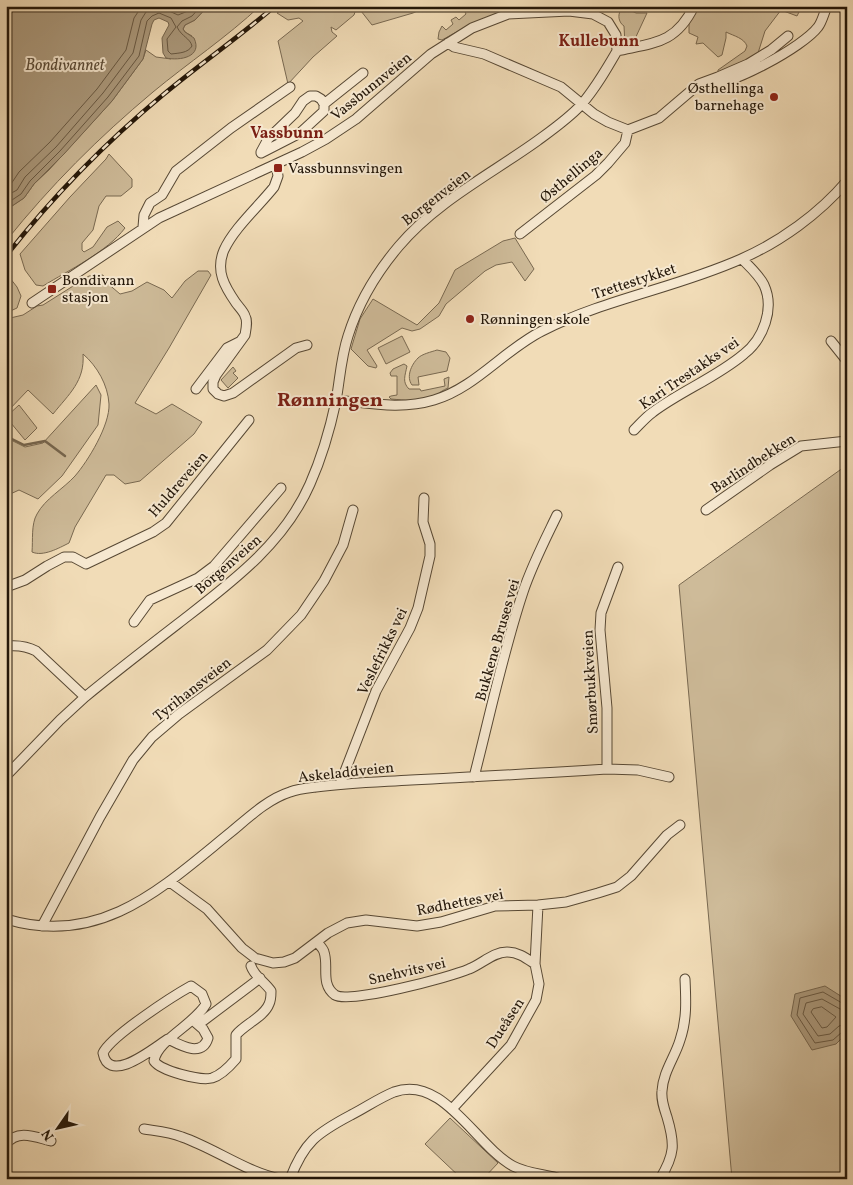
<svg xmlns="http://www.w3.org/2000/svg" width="853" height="1185" font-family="Vollkorn,serif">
<rect width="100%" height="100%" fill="#f1dcb7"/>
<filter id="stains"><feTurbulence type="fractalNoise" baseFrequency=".004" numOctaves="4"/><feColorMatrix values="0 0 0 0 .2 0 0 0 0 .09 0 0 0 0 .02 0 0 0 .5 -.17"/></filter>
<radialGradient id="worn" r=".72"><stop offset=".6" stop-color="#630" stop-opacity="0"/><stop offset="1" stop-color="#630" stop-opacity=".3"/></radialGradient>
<path fill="#cebb99" stroke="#796951" d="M208,6h52c-33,31 -72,57 -107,86 -55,46 -102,93 -147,149v-31l18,-12 10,-14 15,-14 63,-69 31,-42 3,-9 10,7 15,2 21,-23 -7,-4 -2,-3 2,-4 10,-5z
M286,6h71l-3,9 -18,15 -5,-3 1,5 5,4 -24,21 -25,27 -10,-43 25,-20 -4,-3 -11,2 -11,-7z
M361,6h67l-15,7 -41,12 -11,-14z
M467,6h16l1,2 -3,1 1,2 11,-4 9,-1 1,6 -34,13 -27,15 -4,-1 1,-7 3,-6 4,4 7,-6 -2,-4 5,-3 3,3 7,-6 -2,-4z
M696,6h94l10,4 -3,6 -16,-6 -16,21 -7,22 -18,11 -22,9v-3l27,-19 2,-5c-3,-8 -13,-10 -21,-14v6l-4,17 -4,2 -15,-14 -7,1 2,-7 -9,-4v-12z
M621,10l11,1 4,2h11l-13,28 -9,4 -1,-19c-5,-3 -7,-11 -3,-16z
M109,154l23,25v8l-11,9h-15l-7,10 -6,24 -11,13v7l2,2 9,-5 14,-20 11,-6 7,7c-18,24 -56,42 -82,58l-7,-1 -11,-15 -5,-16 50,-57 36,-38z
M515,238l19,31 -9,12 -13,-19 -16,3 -11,6 -39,33 -7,12 -19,13 -8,2 -10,-3 -35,22 10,16 -1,2 -8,-2 -17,-17 9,-30 13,-20 44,26 22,-22 16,-33 48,-29z
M198,271h10l3,4 -42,73 -34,55 21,11 16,-10 30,18 -8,12 -54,47 -15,3 -11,-9h-8l-31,52 -6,16c-10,5 -26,14 -37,9 1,-12 -1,-28 5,-38 8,-15 26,-25 38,-38 13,-15 35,-51 34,-72 -1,-19 -12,-38 -26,-50 2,27 -14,40 -30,60l-25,-24 -22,23v-94l17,-4 14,-9 6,-1 46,-29 14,-1 3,7 14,12 12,-3 15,-9 17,8 8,8 13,-17z
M6,273l11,14 4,9 -4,12 -11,5z
M402,336l8,16 -24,12 -8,-16z
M437,350l9,2 4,6 -3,13 -29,6 1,8h-7c-6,-8 -1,-20 6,-27 4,-4 13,-6 19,-8z
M404,364l3,2c-2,10 -5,16 2,23h11l1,2 24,-5 -1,-7 5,-2 -1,11c-5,2 -9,5 -13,8 -12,7 -31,4 -44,3l-2,-2 2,-1 6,-1v-19h-6l-1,-3 3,-4z
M233,367l3,4 -3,2 5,5 -10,10 -7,-8z
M96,385l5,10 -3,30 -36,51 -24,23 -19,-9 -13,6v-72l5,6 -3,5 3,5 14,7 18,-4z
M19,405l18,23 -12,12 -19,-23z
M847,465v714h-115l-53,-594z
M450,1118l48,45 -15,16h-21l-37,-35z"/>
<path fill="#ab997c" stroke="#75654e" d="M16,6h192l-13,14 -10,5 -2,4 2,3 9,6c9,19 -14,23 -28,20l-3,-5 -1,-15 7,-13 -1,-3 -9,-4 -5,2 -2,4 -9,35 -31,42 -48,53 -30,30 -10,14 -18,12v-187z
M825,986l22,14v33l-11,11 -24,6 -21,-34 4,-22z"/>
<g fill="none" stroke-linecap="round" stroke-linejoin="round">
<path stroke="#685842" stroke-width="1" d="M6,187l5,-3 8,-12 31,-30 47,-53 29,-39 8,-32 8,-12
M6,196l11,-6 8,-13 31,-30 47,-54 30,-40 8,-33 5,-8 8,-4 6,-1 18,8 10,-4 3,-5
M6,204l15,-10 9,-13 30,-30 48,-54 31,-41 8,-35 5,-5 7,-3 12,5 5,9 -9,12 1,12 3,3c8,-1 17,-1 21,-8 -2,-8 -10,-9 -15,-19l5,-6 10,-5 9,-10
M847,1004l-5,-1 -19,-11 -23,6 -3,17 18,28 18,-3 9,-8 5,-2
M822,1007l14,10 -9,10 -5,1 -11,-16 2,-3z
M847,1010l-7,-1 -18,-10 -16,4 -3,11 15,22 12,-2 9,-8 8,-2"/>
<path stroke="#75654e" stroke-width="2.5" d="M6,436l18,9 21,-4 20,15"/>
<defs>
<path id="minor" d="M448,43l6,4 30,7 77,33 33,27 14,8 20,8 31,-12 40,-34 19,-7 30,-13 23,-14 17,-14
M706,85c25,1 97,-38 112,-58 4,-5 6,-14 9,-21
M261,152l7,-13 27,-26 8,-12 7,-5h6l5,3 3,5
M261,153l39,-20 24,-22v-7l39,-31
M276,164l2,12 -4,11c-15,19 -40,41 -50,63 -9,21 1,37 12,53 3,4 8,9 9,13 3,5 1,13 0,19l-29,40 -3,7v7l5,5 6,2 9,-3 63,-45 11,-3
M143,227l1,-12 6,-12 12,-8 14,-24 55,-43 59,-41
M520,234l76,-59 12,-12 17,-20 3,-13
M32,303l127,-85 143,-66 24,-13 30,-20 75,-65 41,-26 36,-14 61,-3 24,3 15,8 8,13 1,16
M831,341l16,20
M196,389l31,-41 12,-6
M336,400c33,3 65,10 98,0 41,-12 70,-50 108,-69 63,-32 134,-43 199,-72 39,-17 78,-45 106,-78
M634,430c6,-6 12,-13 19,-18 28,-21 64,-35 91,-58 19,-15 31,-45 20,-69 -5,-10 -14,-18 -22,-26
M706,510l64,-45 31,-19 46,-5
M6,587l19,-7 22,-14 17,-9h9l13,7 67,-32 13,-9 83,-103
M134,622l16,-22 48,-22 16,-12 67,-78
M6,646c10,-1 21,0 30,5l49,46
M607,769v-61l-7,-78 1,-17 17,-46
M6,776l54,-56 25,-23c34,-28 68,-54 103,-81 48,-37 97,-75 122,-132 12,-27 20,-55 26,-83 4,-22 5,-44 12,-65 10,-32 29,-64 51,-90 37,-44 92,-72 138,-105 15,-11 31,-22 44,-36 14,-16 25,-35 36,-54 36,-8 59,-7 77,-45
M474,777c16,-62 29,-125 49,-185 9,-27 22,-52 34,-77
M340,784l36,-93 34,-63 8,-20 12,-52v-12l-7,-22 1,-24
M170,882l37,27 35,39 13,10 18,5 11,-1 11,-4 33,-25 19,-10 19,-3 51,6 24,-4 54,-16 43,-1 28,-3 32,-9 19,-6 14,-11 36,-41 13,-10
M6,919c95,29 157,-32 225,-87 18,-15 37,-33 59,-40 8,-3 18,-4 26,-5 32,-4 63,-5 95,-7 65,-3 131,-7 196,-11l31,1 31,7
M42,926l58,-109 33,-57 19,-23 27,-23 88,-64 34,-35 23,-34 19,-36 10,-35
M317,942c2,3 6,6 7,10 5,14 -4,32 11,43 14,9 116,-18 134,-26 13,-5 24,-17 38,-17 11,0 19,6 28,12
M199,1024l61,-46
M168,1039c-13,8 -59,47 -65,14 8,-17 70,-57 88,-67l11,8 4,10c-11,20 -49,36 -52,57 7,10 46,20 58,17 10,-3 18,-12 24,-19v-24c9,-11 28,-18 33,-31 2,-4 2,-9 2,-13 -6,-9 -17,-15 -20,-25
M168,1039c12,6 34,19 40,-1l-5,-9 -8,-7
M452,1109l59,-64 25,-45 3,-16 -4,-20 3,-59
M144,1129c13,2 26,3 38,8 34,12 62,34 98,42
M6,1144c12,-15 29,-7 45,-3
M290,1179c14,-37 27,-46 61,-64 14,-7 28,-17 43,-23 49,-18 82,54 119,74 15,8 32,8 48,13
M660,1179c15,-25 15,-35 7,-62 -3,-9 -6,-17 -5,-26 1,-19 13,-34 18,-51 7,-20 6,-40 5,-61"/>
</defs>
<use href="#minor" stroke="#574834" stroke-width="11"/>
<use href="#minor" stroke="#f6e8d0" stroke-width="9"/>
<defs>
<path id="rail" d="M6,256c47,-60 100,-114 158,-162 36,-30 75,-57 111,-88"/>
</defs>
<use href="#rail" stroke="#241709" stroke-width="4.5"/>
<use href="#rail" stroke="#f6e8d0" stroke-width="2.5" stroke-dasharray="8" stroke-linecap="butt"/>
</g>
<g fill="#8f2418" stroke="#f6e8d0" stroke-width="2">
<circle cx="774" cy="97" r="5"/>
<rect x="273" y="163" width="10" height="10" rx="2.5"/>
<rect x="47" y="284" width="10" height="10" rx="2.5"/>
<circle cx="470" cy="319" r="5"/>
</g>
<g text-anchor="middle" stroke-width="4" stroke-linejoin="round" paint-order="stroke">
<g font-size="15" fill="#241709" stroke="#f6e8d0">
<text transform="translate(371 86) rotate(-39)" y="5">Vassbunnveien</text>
<text transform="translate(571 175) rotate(-40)" y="5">Østhellinga</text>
<text transform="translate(436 197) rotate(-38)" y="5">Borgenveien</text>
<text transform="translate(634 281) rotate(-18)" y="5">Trettestykket</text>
<text transform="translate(689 373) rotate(-34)" y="5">Kari Trestakks vei</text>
<text transform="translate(753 463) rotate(-33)" y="5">Barlindbekken</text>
<text transform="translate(178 484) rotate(-49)" y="5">Huldreveien</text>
<text transform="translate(228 564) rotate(-41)" y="5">Borgenveien</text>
<text transform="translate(497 640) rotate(-74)" y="5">Bukkene Bruses vei</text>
<text transform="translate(382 651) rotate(-64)" y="5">Veslefrikks vei</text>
<text transform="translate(590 682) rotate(-93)" y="5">Smørbukkveien</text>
<text transform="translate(192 689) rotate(-38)" y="5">Tyrihansveien</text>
<text transform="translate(346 772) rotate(-6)" y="5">Askeladdveien</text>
<text transform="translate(460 902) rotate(-11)" y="5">Rødhettes vei</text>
<text transform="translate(407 971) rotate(-13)" y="5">Snehvits vei</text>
<text transform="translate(505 1023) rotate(-57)" y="5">Dueåsen</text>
</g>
<g font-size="15" fill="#241709" stroke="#f6e8d0" text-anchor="start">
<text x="764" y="93" text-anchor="end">Østhellinga<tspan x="764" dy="17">barnehage</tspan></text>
<text x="288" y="173">Vassbunnsvingen</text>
<text x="62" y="285">Bondivann<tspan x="62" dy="17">stasjon</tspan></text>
<text x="480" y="324">Rønningen skole</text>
</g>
<g font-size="16" font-weight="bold" fill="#7a1f14" stroke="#f6e8d0">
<text x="599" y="46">Kullebunn</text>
<text x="287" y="138">Vassbunn</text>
</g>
<g font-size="16" font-style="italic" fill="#5a4b37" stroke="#f6e8d0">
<text x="65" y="70">Bondivannet</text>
</g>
<g font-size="20" font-weight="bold" fill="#7a1f14" stroke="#f6e8d0">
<text x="330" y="406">Rønningen</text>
</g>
</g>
<rect width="853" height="1185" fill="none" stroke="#f1dcb7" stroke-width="25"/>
<rect x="8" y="8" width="838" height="1170" fill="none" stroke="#241709" stroke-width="2.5"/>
<rect x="12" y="12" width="828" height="1160" fill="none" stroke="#241709"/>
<g transform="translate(58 1128) rotate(236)" stroke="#f6e8d0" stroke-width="4" paint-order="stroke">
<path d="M0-4L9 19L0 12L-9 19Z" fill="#241709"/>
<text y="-8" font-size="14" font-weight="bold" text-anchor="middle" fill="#241709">N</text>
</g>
<rect width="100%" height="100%" filter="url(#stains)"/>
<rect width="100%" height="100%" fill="url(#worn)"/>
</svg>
